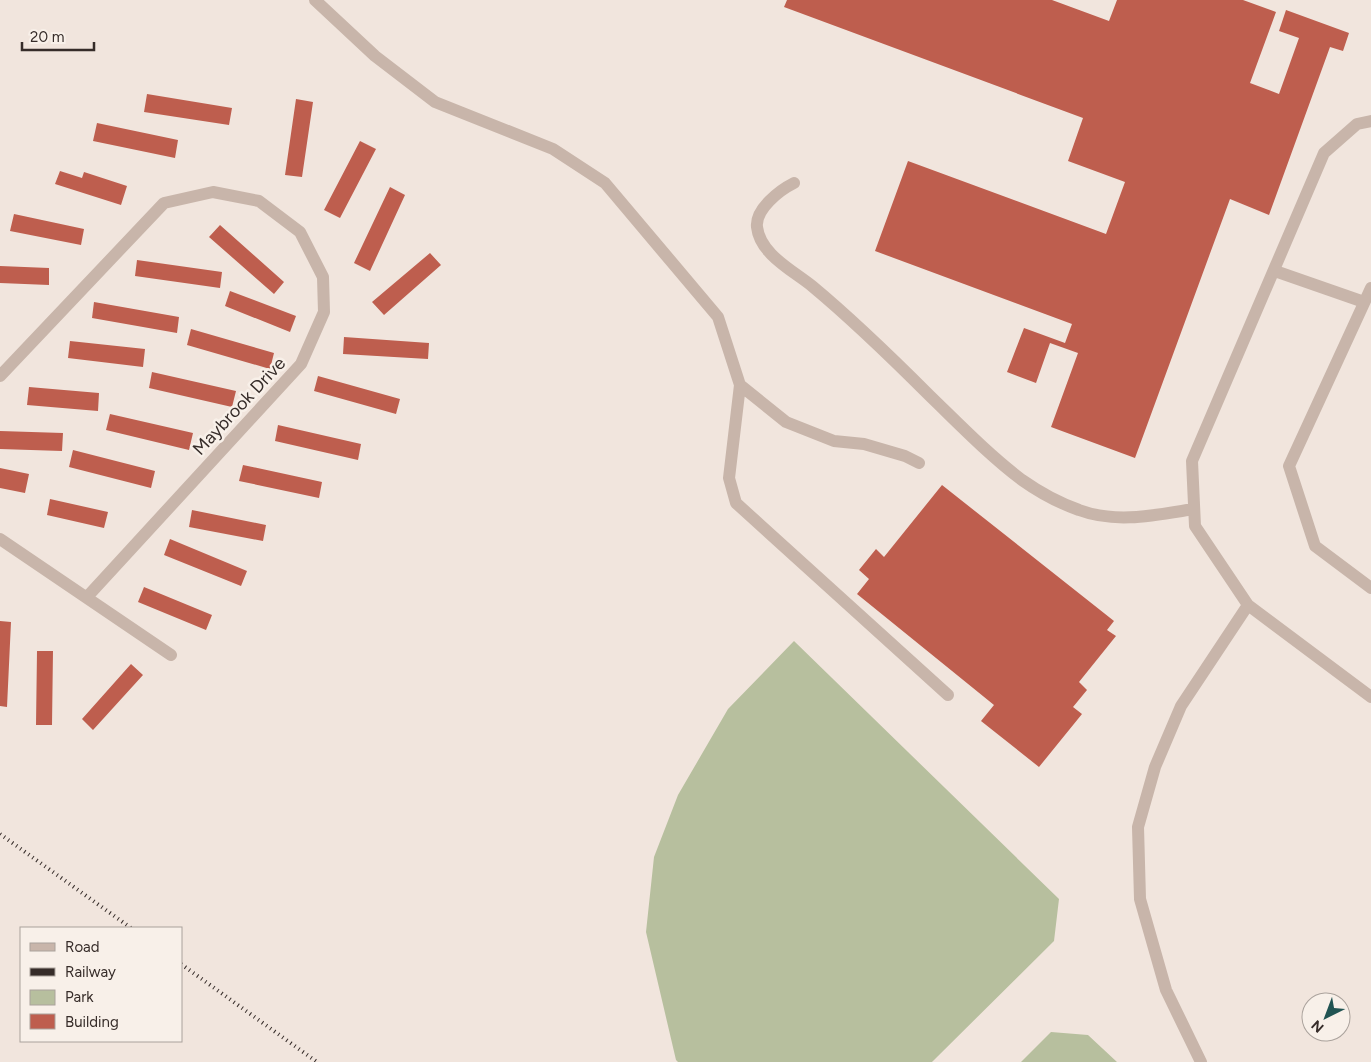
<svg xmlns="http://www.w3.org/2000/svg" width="1371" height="1062" font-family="Figtree,sans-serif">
<rect width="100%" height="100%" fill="#f1e5dd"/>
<path fill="#b7bf9e" d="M794,641l265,258 -5,42 -122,121h-254l-2,-2 -30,-128 8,-75 24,-62 50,-86z
M1051,1032l37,3 29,27h-96z"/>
<path fill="#be5e4e" d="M787,0h265l57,21 8,-21h126l33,12 -26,71 29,11 20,-56 -20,-7 7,-21 63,23 -6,18 -13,-4 -61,168 -39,-16 -95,259 -84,-31 27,-74 -28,-10 -14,40 -29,-11 17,-44 41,15 7,-19 -197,-73 33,-90 198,73 19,-52 -57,-21 15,-43 -299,-111z
M147,94l85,14 -3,17 -85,-13z
M296,99l17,3 -11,75 -17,-2z
M97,123l81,17 -3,18 -82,-17z
M360,141l16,8 -36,69 -16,-8z
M60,171l22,7 2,-6 43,14 -6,19 -66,-21z
M390,187l15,8 -35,76 -16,-8z
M14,214l70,15 -3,16 -71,-14z
M220,225l64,57 -10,12 -65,-57z
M430,253l11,12 -57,50 -12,-13z
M137,260l85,12 -2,16 -85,-12z
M0,266l49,2v17l-49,-2z
M230,291l66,25 -6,16 -65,-26z
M94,302l85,15 -2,16 -85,-15z
M191,329l83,24 -4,16 -83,-24z
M344,337l85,6 -1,16 -85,-5z
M70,341l75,8 -2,18 -75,-9z
M152,372l84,19 -4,16 -83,-19z
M318,376l82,23 -4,15 -82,-23z
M29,387l70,6 -1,18 -71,-6z
M110,414l83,19 -4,17 -83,-20z
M278,425l83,19 -3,16 -83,-19z
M0,431l63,2 -1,18 -62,-2z
M73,450l82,21 -4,17 -82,-21z
M243,465l79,17 -3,16 -80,-17z
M0,468l29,6 -4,19 -25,-5z
M942,485l172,136 -7,9 9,6 -37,46 8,8 -14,17 9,7 -43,53 -58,-46 13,-16 -137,-111 12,-15 -10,-9 17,-21 8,8z
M50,499l58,13 -4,16 -57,-13z
M192,510l74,15 -3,16 -74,-14z
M170,539l77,32 -6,15 -77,-31z
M144,587l68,28 -6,15 -68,-28z
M0,621l11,1 -4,85 -7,-1z
M37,651h16l-1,74h-16z
M131,664l12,11 -50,55 -11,-11z"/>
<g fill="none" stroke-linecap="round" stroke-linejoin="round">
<path stroke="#c8b5aa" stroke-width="12" d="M315,0l60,56 60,46 118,47 52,34 113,134 22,68 -11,93 7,25 212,192
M1371,121l-14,3 -33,29 -132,308 3,65 53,79 123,92
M794,183c-14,7 -39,26 -37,44 3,27 35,43 55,59 41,34 80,72 118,110 30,29 59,59 92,84 17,12 37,23 57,30 37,14 77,5 115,-1
M1275,271l89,31
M1371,288l-82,178 26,80 56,42
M0,376l164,-173 49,-11 46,9 41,31 23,45 1,35 -23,52 -214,233
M740,385l46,37 48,19 30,3 41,12 14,7
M0,539l171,116
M1201,1062l-35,-72 -26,-91 -2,-72 17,-60 26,-61 67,-101"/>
<path stroke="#362c29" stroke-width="4" stroke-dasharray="1 4" stroke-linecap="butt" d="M0,834l131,94
M181,964l136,98"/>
</g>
<g text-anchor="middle" stroke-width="5" stroke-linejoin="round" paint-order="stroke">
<g font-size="18" fill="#362c29" stroke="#f8f0e9">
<text transform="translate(239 406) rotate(-47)" y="6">Maybrook Drive</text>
</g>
</g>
<rect x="20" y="927" width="162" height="115" fill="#f8f0e9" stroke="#aaa29c"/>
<rect x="30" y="943" width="25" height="8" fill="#c8b5aa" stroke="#aaa29c"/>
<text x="65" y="952" font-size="15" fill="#362c29">Road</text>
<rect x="30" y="968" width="25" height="8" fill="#362c29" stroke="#aaa29c"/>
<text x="65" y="977" font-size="15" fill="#362c29">Railway</text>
<rect x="30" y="990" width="25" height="15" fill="#b7bf9e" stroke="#aaa29c"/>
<text x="65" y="1002" font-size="15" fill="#362c29">Park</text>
<rect x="30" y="1014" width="25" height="15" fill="#be5e4e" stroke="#aaa29c"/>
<text x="65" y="1027" font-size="15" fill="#362c29">Building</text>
<g transform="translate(1326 1017) rotate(222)"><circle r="24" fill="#f8f0e9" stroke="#aaa29c"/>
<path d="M0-4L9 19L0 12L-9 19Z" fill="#215453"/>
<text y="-8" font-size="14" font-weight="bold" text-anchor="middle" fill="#362c29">N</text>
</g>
<path d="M22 42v8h72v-8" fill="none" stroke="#362c29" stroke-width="2.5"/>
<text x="30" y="42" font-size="15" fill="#362c29" stroke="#f8f0e9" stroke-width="4" paint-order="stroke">20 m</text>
</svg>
